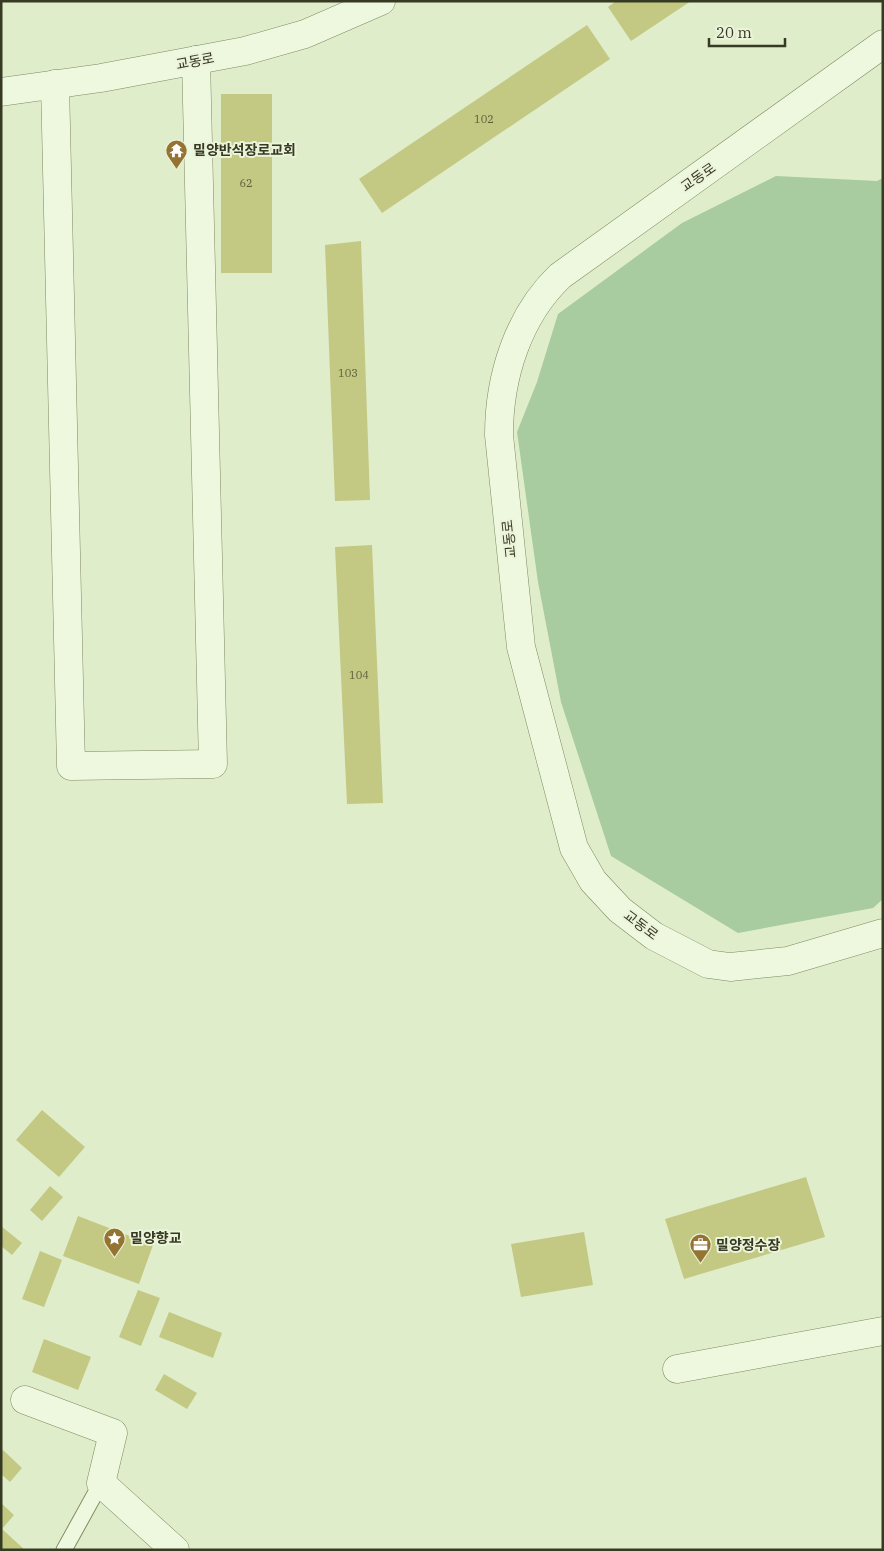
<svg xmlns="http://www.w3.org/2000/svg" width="884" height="1551" font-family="'IBM Plex Serif','Noto Sans KR',serif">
<rect width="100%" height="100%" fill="#e0edcb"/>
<path fill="#a8cb9f" d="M776,176l101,5 6,-3v721l-10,9 -135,25 -127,-77 -50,-154 -23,-120 -21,-150 20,-50 21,-68 124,-91z"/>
<path fill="#c3c883" d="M616,1h75l-60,40 -23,-34z
M587,25l23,34 -228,154 -23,-34z
M221,94h51v179h-51z
M361,241l9,259 -35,1 -10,-256z
M372,545l11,258 -36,1 -12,-257z
M42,1110l43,37 -26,30 -43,-37z
M806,1177l19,60 -141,42 -19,-60z
M50,1186l13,11 -21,24 -12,-11z
M78,1216l75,29 -14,39 -76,-28z
M1,1226l21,17 -10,12 -11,-9z
M584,1232l9,53 -72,12 -10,-53z
M40,1251l22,9 -18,47 -22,-8z
M138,1290l22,8 -19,48 -22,-9z
M169,1312l53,21 -9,25 -54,-21z
M44,1339l47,18 -13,33 -46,-18z
M164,1374l33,19 -10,16 -32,-19z
M3,1450l19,18 -12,14 -9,-8v-22z
M1,1503l13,12 -12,14 23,21h-24z"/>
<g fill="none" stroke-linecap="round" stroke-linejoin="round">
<defs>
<path id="service" d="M64,1550l37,-67"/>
<path id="minor" d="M55,84l16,682 142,-2 -17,-704
M677,1369l206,-38
M25,1400l88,33 -12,50 74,67"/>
<path id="tertiary" d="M883,44l-323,232c-42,40 -61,101 -61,159l22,212 53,201 19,33 27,29 34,26 54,28 22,3 58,-6 95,-28
M1,92l100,-14 144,-27 60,-17 76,-33"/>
</defs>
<use href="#service" stroke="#818960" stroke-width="17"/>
<use href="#minor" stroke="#818960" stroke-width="29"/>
<use href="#tertiary" stroke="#818960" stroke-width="29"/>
<use href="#service" stroke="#eef8de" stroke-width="15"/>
<use href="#minor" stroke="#eef8de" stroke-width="28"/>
<use href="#tertiary" stroke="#eef8de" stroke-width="28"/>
</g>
<defs>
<symbol id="temple-pin" viewBox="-11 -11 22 30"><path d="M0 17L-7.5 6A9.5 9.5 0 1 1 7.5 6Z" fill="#947333" stroke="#ebf4da"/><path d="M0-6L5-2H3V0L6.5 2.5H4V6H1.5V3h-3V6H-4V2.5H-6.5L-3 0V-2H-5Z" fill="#fff"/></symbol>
<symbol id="sight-pin" viewBox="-11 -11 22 30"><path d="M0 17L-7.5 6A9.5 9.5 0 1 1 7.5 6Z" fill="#947333" stroke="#ebf4da"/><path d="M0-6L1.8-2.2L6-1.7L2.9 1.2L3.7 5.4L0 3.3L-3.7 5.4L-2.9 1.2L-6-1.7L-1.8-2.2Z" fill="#fff"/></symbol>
<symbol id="office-pin" viewBox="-11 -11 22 30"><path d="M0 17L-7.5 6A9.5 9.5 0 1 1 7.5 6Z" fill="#947333" stroke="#ebf4da"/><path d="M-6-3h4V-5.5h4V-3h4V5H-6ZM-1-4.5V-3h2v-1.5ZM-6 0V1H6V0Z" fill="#fff"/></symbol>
</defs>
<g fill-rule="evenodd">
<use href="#temple-pin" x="164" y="138" width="25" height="34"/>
<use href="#sight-pin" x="102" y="1226" width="25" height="34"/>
<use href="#office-pin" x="688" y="1232" width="25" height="34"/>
</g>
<g text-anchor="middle" stroke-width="4" stroke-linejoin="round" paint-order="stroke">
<g font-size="11" fill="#5a5e3a">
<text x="484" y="123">102</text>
<text x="246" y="187">62</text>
<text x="348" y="377">103</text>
<text x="359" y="679">104</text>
</g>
<g font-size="14" fill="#373a22" stroke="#ebf4da">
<text transform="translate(195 61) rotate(-11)" y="5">교동로</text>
<text transform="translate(698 177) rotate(-35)" y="5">교동로</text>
<text transform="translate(509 539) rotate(-96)" y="5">교동로</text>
<text transform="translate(641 925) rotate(37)" y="5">교동로</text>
</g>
<g font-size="14" font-weight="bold" fill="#373a22" stroke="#ebf4da" text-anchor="start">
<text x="193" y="155">밀양반석장로교회</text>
<text x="130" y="1243">밀양향교</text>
<text x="716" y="1250">밀양정수장</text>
</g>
</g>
<rect width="884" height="1551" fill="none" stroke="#373a22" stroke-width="5"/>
<path d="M709 38v8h76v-8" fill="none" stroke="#373a22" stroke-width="2.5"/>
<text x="716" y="38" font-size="15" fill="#373a22" stroke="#ebf4da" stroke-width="4" paint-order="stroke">20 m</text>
</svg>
